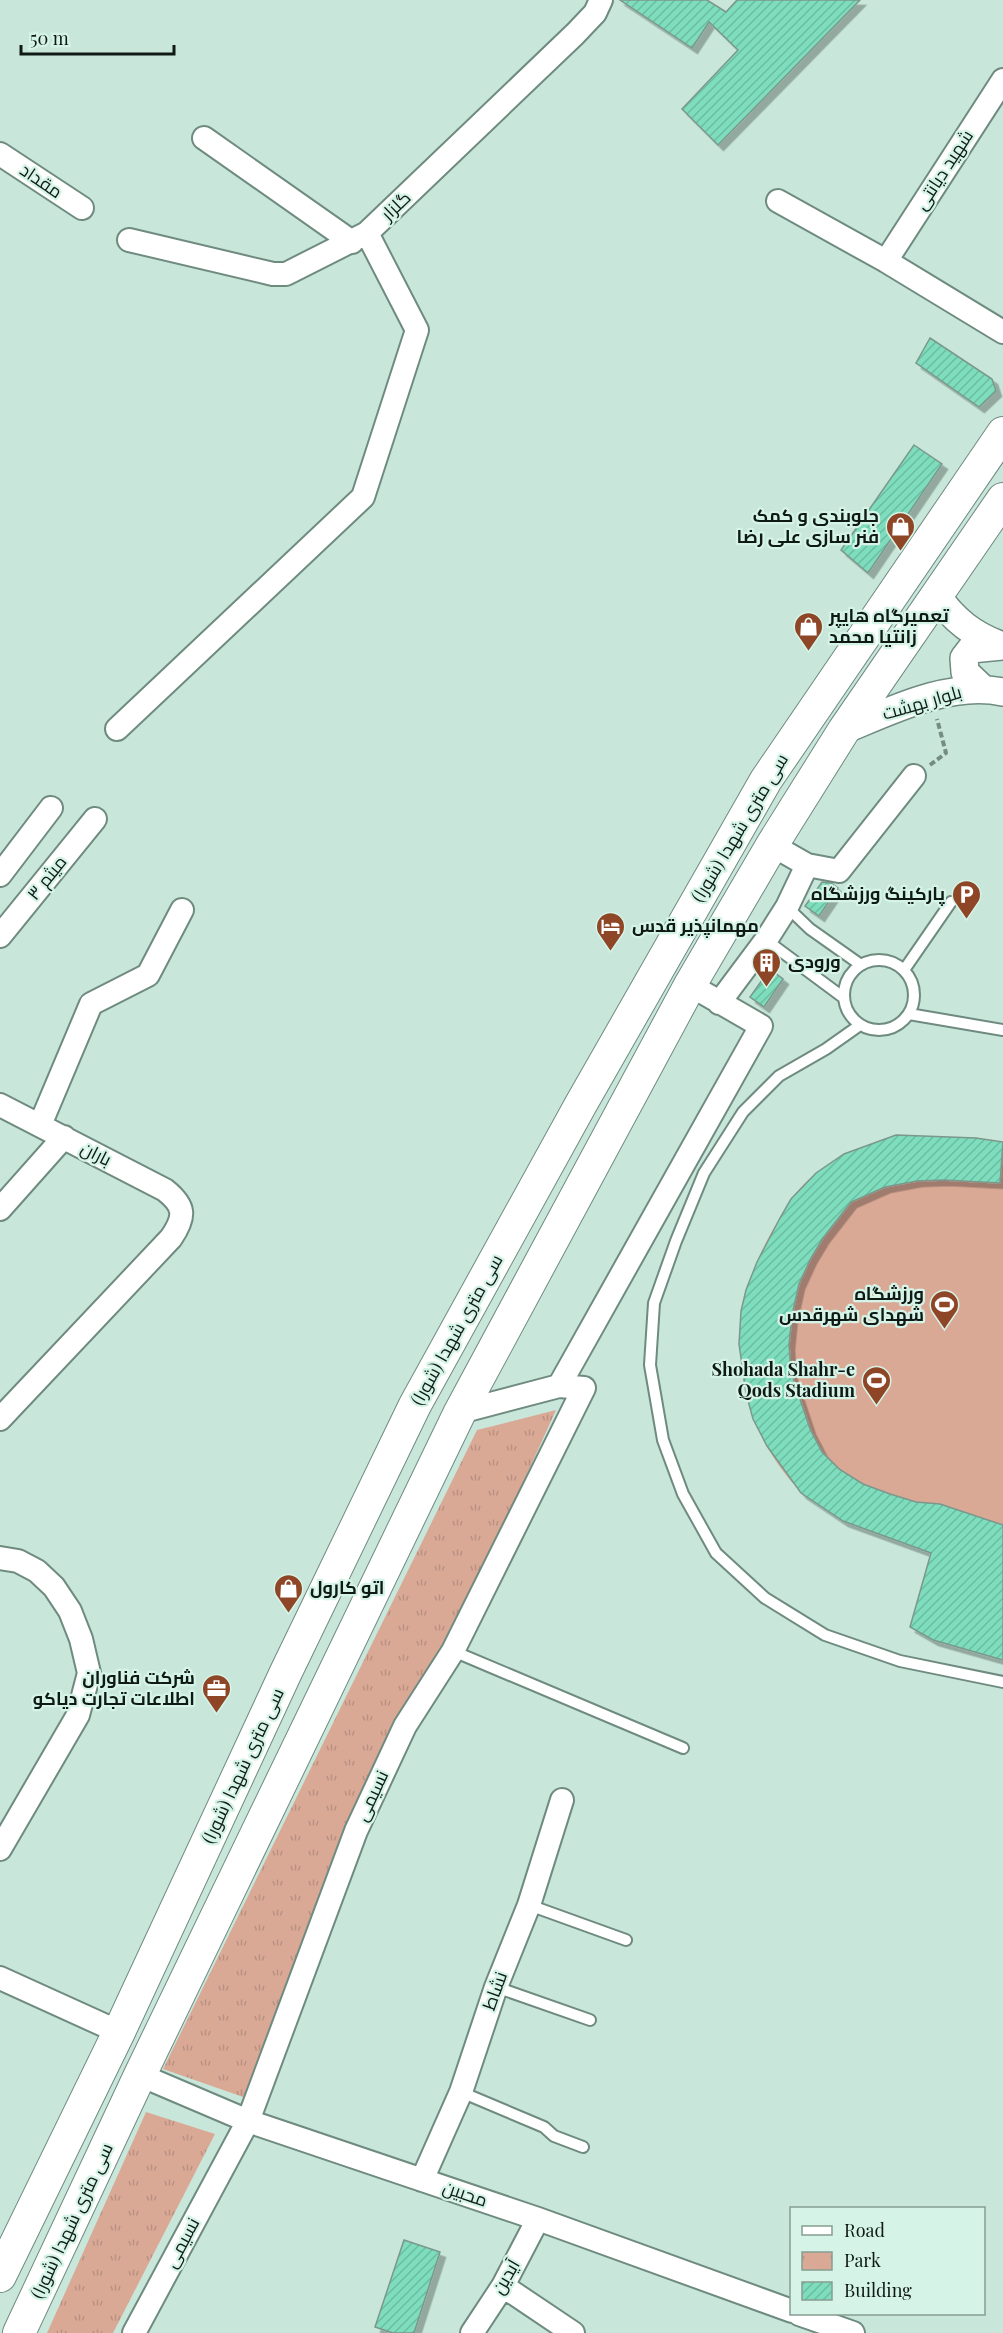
<svg xmlns="http://www.w3.org/2000/svg" width="1003" height="2333" font-family="'Playfair Display',Cairo,serif">
<defs>
<pattern id="park-tufts" width="24" height="20" patternUnits="userSpaceOnUse" patternTransform="scale(1.5)"><rect width="24" height="20" fill="#daa996"/><path d="M3 7l-1-3M5 7V3M7 7l1-3M15 17l-1-3M17 17v-4M19 17l1-3" fill="none" stroke="#ba9181"/></pattern>
<pattern id="building-hatch" width="6" height="6" patternUnits="userSpaceOnUse" patternTransform="scale(1.5)"><rect width="6" height="6" fill="#7dddbd"/><path d="M-1 1l2-2M0 6l6-6M5 7l2-2" fill="none" stroke="#6bbda2"/></pattern>
<filter id="shadow"><feDropShadow dx="5.5" dy="5.5" stdDeviation="0" flood-color="#0004"/></filter>
</defs>
<rect width="100%" height="100%" fill="#c8e6da"/>
<path fill="#daa996" d="M896,1135l80,3 27,4v517l-70,-19 -23,-13 21,-75c-33,-15 -66,-30 -100,-46 -9,-4 -25,-8 -32,-16 -68,-73 -76,-172 -28,-257 10,-17 19,-35 33,-49 26,-25 58,-38 92,-49z"/>
<path fill="url(#park-tufts)" d="M556,1410l-98,216 -79,128 -61,149 -72,195 -83,-29 314,-639z
M146,2112l69,22 -102,199h-66z"/>
<path fill="url(#building-hatch)" stroke="#7b988d" stroke-width="1.5" filter="url(#shadow)" d="M620,0h87l19,12 11,-12h123l-142,145 -36,-36 56,-59 -29,-28 -17,26z
M930,338l62,41 4,12 -17,16 -63,-44z
M914,445l28,19 -74,109 -27,-23z
M822,882l9,1 7,5 -19,28 -14,-10z
M770,969l13,10 -19,28 -14,-10z
M896,1135l80,3 27,4 -3,41 -56,-3 -27,1 -32,6 -34,15 -28,36 -12,20 -12,26 -7,31 -3,30 2,27 19,57 12,23 17,17 24,15 27,10 26,8 24,2 63,21v135l-70,-20 -23,-13 21,-74 -88,-32 -42,-28 -34,-47 -14,-27 -7,-26 -7,-49 2,-33 5,-21 11,-28 23,-44 11,-19 25,-26 28,-19z
M404,2240l36,12 -26,81h-21l-18,-6z"/>
<g fill="none" stroke-linecap="round" stroke-linejoin="round">
<defs>
<path id="service" d="M787,907l23,22 51,36
M766,940l78,58
M844 995a35 35 0 1 1 70 0a35 35 0 1 1-70 0Z
M904,970l47,-68
M909,1014l94,16
M860,1025l-34,24 -47,27 -36,36 -39,61 -28,68 -22,62 -4,62 13,75 20,54 33,59 49,45 60,37 75,26 103,21
M453,1651l230,97
M529,1905l97,35
M496,1987l94,33
M461,2092l83,35 10,9 29,11"/>
<path id="minor" d="M204,138l148,104
M0,154l82,54
M778,201l108,60 117,71
M129,240l144,34h13l81,-41 208,-199 20,-21 6,-13
M886,261l117,-181
M117,729l246,-232 54,-167 -50,-97
M772,845l35,20 32,6 75,-95
M0,875l51,-67
M0,936l95,-117
M719,1003l47,-63 21,-33 20,-42
M0,1105l165,85c20,16 21,26 6,48l-171,181
M40,1125l51,-121 57,-29 34,-65
M0,1209l64,-72
M559,1386l202,-360 -71,-41
M0,1558l18,3 19,10 17,16 16,24 11,28 8,34 -11,42 -78,134
M0,1978l119,54
M140,2075l108,46 290,98 254,92
M422,2180l39,-88 35,-105 33,-82 33,-105
M503,2286l70,47
M799,2314l54,19
M134,2333l114,-212 108,-290 49,-105 48,-75 131,-263 -25,-2 -99,26
M472,2333l31,-47 35,-67"/>
<path id="tertiary" d="M936,594c17,26 38,42 67,52
M982,688l-17,-16 -1,-14 7,-9 31,-3
M844,730c48,-20 106,-49 159,-38"/>
<path id="secondary" d="M0,2276l119,-244 167,-360 129,-267 166,-301 185,-324 237,-347
M19,2333l121,-258 320,-663 230,-427 82,-140 72,-115 159,-231"/>
</defs>
<use href="#service" stroke="#6f8b80" stroke-width="14"/>
<use href="#minor" stroke="#6f8b80" stroke-width="26"/>
<use href="#tertiary" stroke="#6f8b80" stroke-width="30"/>
<use href="#secondary" stroke="#6f8b80" stroke-width="34"/>
<path stroke="#768c83" stroke-width="4" stroke-dasharray="6 3" stroke-linecap="butt" d="M930,765l16,-12 -9,-34"/>
<use href="#service" stroke="#fff" stroke-width="10"/>
<use href="#minor" stroke="#fff" stroke-width="22"/>
<use href="#tertiary" stroke="#fff" stroke-width="27"/>
<use href="#secondary" stroke="#fff" stroke-width="32"/>
</g>
<defs>
<symbol id="shop-pin" viewBox="-11 -11 22 30"><path d="M0 17L-7.5 6A9.5 9.5 0 1 1 7.5 6Z" fill="#8e4626" stroke="#d5f4e7"/><path d="M-5-2.5h2.3a2.7 3.5 0 0 1 5.4 0H5L5.5 6h-11ZM-1.5-2.5h3a1.5 2.3 0 0 0-3 0Z" fill="#fff"/></symbol>
<symbol id="parking-pin" viewBox="-11 -11 22 30"><path d="M0 17L-7.5 6A9.5 9.5 0 1 1 7.5 6Z" fill="#8e4626" stroke="#d5f4e7"/><path d="M-3.5-5.5H1a3.5 3.5 0 0 1 0 7H-1V5.5H-3.5ZM-1-3.4V-.6H.8a1.4 1.4 0 0 0 0-2.8Z" fill="#fff"/></symbol>
<symbol id="hotel-pin" viewBox="-11 -11 22 30"><path d="M0 17L-7.5 6A9.5 9.5 0 1 1 7.5 6Z" fill="#8e4626" stroke="#d5f4e7"/><path d="M-6-4.5h1.5V1H6V5H4.5V3h-9V5H-6ZM-4 0a1.8 1.8 0 1 1 3.6 0ZM.5 0V-2.5h3Q6-2.5 6 0Z" fill="#fff"/></symbol>
<symbol id="building-pin" viewBox="-11 -11 22 30"><path d="M0 17L-7.5 6A9.5 9.5 0 1 1 7.5 6Z" fill="#8e4626" stroke="#d5f4e7"/><path d="M-4-6H4V6H1V3H-1V6H-4ZM-2.5-4.3h1.7v1.8h-1.7ZM.8-4.3h1.7v1.8H.8ZM-2.5-1h1.7V.8h-1.7ZM.8-1h1.7V.8H.8Z" fill="#fff"/></symbol>
<symbol id="stadium-pin" viewBox="-11 -11 22 30"><path d="M0 17L-7.5 6A9.5 9.5 0 1 1 7.5 6Z" fill="#8e4626" stroke="#d5f4e7"/><path d="M0-5a6.5 5 0 1 0 0 10a6.5 5 0 1 0 0-10ZM-3.5-1.8h7v3.6h-7Z" fill="#fff"/></symbol>
<symbol id="office-pin" viewBox="-11 -11 22 30"><path d="M0 17L-7.5 6A9.5 9.5 0 1 1 7.5 6Z" fill="#8e4626" stroke="#d5f4e7"/><path d="M-6-3h4V-5.5h4V-3h4V5H-6ZM-1-4.5V-3h2v-1.5ZM-6 0V1H6V0Z" fill="#fff"/></symbol>
</defs>
<g fill-rule="evenodd">
<use href="#shop-pin" x="884" y="510" width="33" height="45"/>
<use href="#shop-pin" x="792" y="610" width="33" height="45"/>
<use href="#parking-pin" x="950" y="878" width="33" height="45"/>
<use href="#hotel-pin" x="594" y="910" width="33" height="45"/>
<use href="#building-pin" x="750" y="946" width="33" height="45"/>
<use href="#stadium-pin" x="928" y="1288" width="33" height="45"/>
<use href="#stadium-pin" x="860" y="1364" width="33" height="45"/>
<use href="#shop-pin" x="272" y="1572" width="33" height="45"/>
<use href="#office-pin" x="200" y="1672" width="33" height="45"/>
</g>
<g text-anchor="middle" stroke-width="4.5" stroke-linejoin="round" paint-order="stroke">
<g font-size="18" fill="#0f1a16" stroke="#d5f4e7">
<text transform="translate(944 170) rotate(-57)" y="6">شهید دیانتی</text>
<text transform="translate(41 181) rotate(34)" y="6">مقداد</text>
<text transform="translate(396 206) rotate(-44)" y="6">گلزار</text>
<text transform="translate(922 703) rotate(-16)" y="6">بلوار بهشت</text>
<text transform="translate(740 828) rotate(-59)" y="6">سی متری شهدا (شورا)</text>
<text transform="translate(47 878) rotate(-51)" y="6">میثم ۳</text>
<text transform="translate(96 1154) rotate(27)" y="6">باران</text>
<text transform="translate(457 1330) rotate(-61)" y="6">سی متری شهدا (شورا)</text>
<text transform="translate(243 1766) rotate(-65)" y="6">سی متری شهدا (شورا)</text>
<text transform="translate(372 1796) rotate(-65)" y="6">نسیمی</text>
<text transform="translate(495 1991) rotate(-70)" y="6">نشاط</text>
<text transform="translate(465 2194) rotate(19)" y="6">محبین</text>
<text transform="translate(72 2221) rotate(-65)" y="6">سی متری شهدا (شورا)</text>
<text transform="translate(182 2243) rotate(-62)" y="6">نسیمی</text>
<text transform="translate(506 2277) rotate(-60)" y="6">آیدین</text>
</g>
<g font-size="18" font-weight="bold" fill="#0f1a16" stroke="#d5f4e7" text-anchor="end">
<text x="879" y="522">جلوبندی و کمک<tspan x="879" dy="21">فنر سازی علی رضا</tspan></text>
<text x="829" y="622" text-anchor="start">تعمیرگاه هایپر<tspan x="829" dy="21">زانتیا محمد</tspan></text>
<text x="945" y="900">پارکینگ ورزشگاه</text>
<text x="632" y="932" text-anchor="start">مهمانپذیر قدس</text>
<text x="788" y="968" text-anchor="start">ورودی</text>
<text x="924" y="1300">ورزشگاه<tspan x="924" dy="21">شهدای شهرقدس</tspan></text>
<text x="855" y="1376">Shohada Shahr-e<tspan x="855" dy="21">Qods Stadium</tspan></text>
<text x="310" y="1594" text-anchor="start">اتو کارول</text>
<text x="195" y="1684">شرکت فناوران<tspan x="195" dy="21">اطلاعات تجارت دیاکو</tspan></text>
</g>
</g>
<rect x="790" y="2207" width="195" height="108" fill="#d5f4e7" stroke="#869d93" stroke-width="1.5"/>
<rect x="802" y="2226" width="30" height="9" fill="#ffffff" stroke="#869d93" stroke-width="1.5"/>
<text x="844" y="2237" font-size="18" fill="#0f1a16">Road</text>
<rect x="802" y="2252" width="30" height="18" fill="url(#park-tufts)" stroke="#869d93" stroke-width="1.5"/>
<text x="844" y="2267" font-size="18" fill="#0f1a16">Park</text>
<rect x="802" y="2282" width="30" height="18" fill="url(#building-hatch)" stroke="#869d93" stroke-width="1.5"/>
<text x="844" y="2297" font-size="18" fill="#0f1a16">Building</text>
<path d="M21 45v9h153v-9" fill="none" stroke="#0f1a16" stroke-width="3"/>
<text x="30" y="45" font-size="18" fill="#0f1a16" stroke="#d5f4e7" stroke-width="4.5" paint-order="stroke">50 m</text>
</svg>
